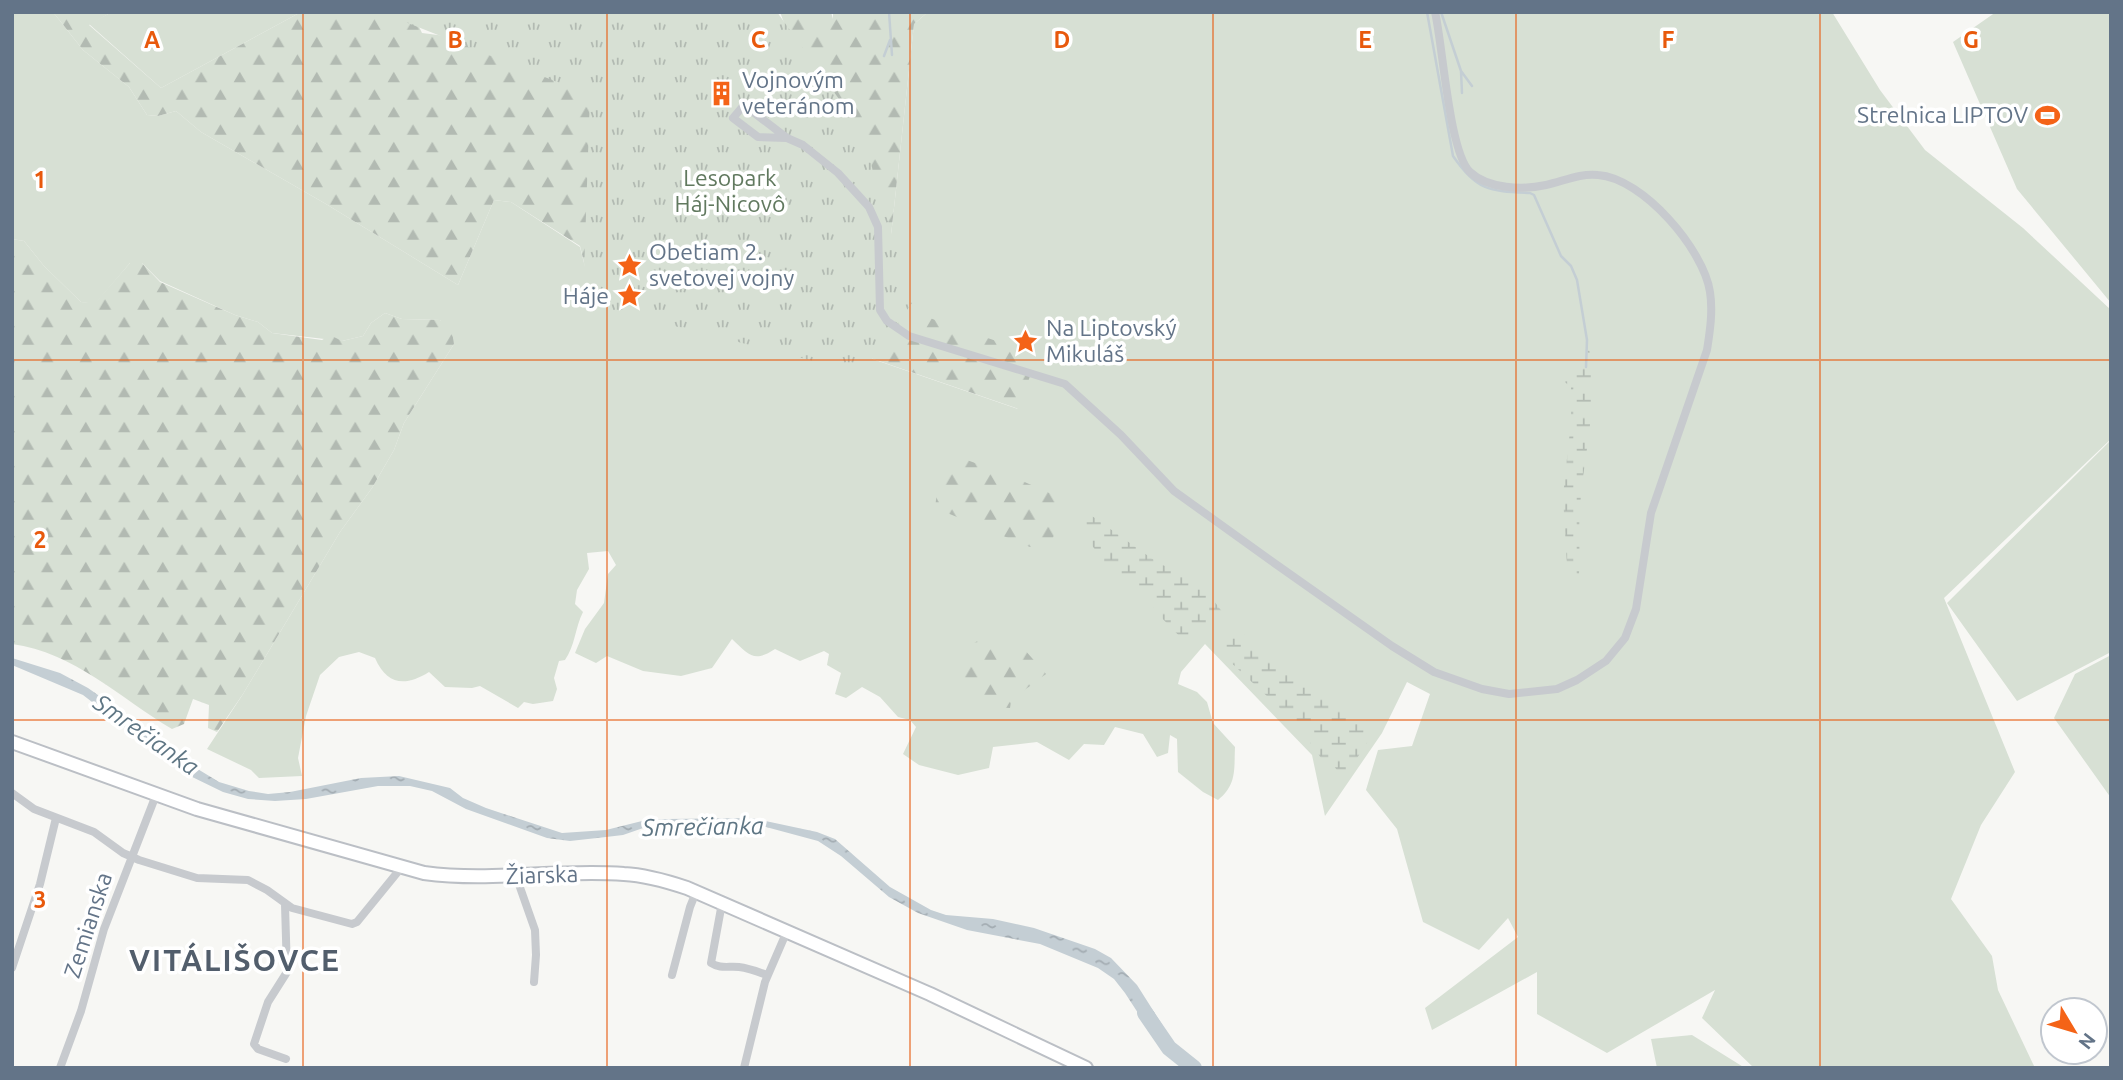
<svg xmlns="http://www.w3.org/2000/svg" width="2123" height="1080" font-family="Ubuntu,sans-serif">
<defs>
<pattern id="forest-firs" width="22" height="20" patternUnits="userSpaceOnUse" patternTransform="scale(1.75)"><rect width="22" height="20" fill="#d7e0d4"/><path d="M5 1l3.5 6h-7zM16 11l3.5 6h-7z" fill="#b2bab2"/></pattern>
<pattern id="wetland-marsh" width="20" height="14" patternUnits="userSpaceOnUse" patternTransform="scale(1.75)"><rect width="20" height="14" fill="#d7e0d4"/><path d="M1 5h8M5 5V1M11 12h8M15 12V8" fill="none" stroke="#b2bab2"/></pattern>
<pattern id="park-tufts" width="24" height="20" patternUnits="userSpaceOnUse" patternTransform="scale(1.75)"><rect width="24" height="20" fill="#d7e0d4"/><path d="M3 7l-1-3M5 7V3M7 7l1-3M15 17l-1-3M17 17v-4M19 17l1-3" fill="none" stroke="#b2bab2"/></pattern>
<pattern id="water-ripples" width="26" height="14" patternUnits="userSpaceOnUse" patternTransform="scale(1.75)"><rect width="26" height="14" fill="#c4ced4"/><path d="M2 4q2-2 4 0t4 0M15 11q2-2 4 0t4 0" fill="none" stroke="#a3acb2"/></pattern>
</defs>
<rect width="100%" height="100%" fill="#f7f7f4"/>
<path fill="#d7e0d4" d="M12,12h41l30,38 46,37 18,28 11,1 18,-5 25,21 125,72 132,81 36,-85 17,2 69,45 8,32 90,13 340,117 -126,-104 -4,-42 26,-239 14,-12h904l48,78 45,60 98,78 88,82v129l-167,159 71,174 -34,53 -30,74 41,57 6,34 37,78h-281l-52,-50 13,-28 -108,63 -70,-39v-42l-105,58 -7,-22 93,-71 -10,-19 -29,32 -56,-28 -26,-93 -31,-39 12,-40 34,-4 18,-52 -23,-12 -25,51 -57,83 -13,-61 -107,-111 -24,28 -3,12 19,8 10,10 6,21 22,24c-1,22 2,38 -17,53l-15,-8 -25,-20 -1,-33 -7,-4 -2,18 -11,4 -14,-23 -28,-7 -11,18 -20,-1 -15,16 -32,-18 -44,5 -4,21 -31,7 -39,-10 -16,-11 13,-27 -6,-7 -12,-3 -18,-20 -18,-10 -16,11 -11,-4 6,-21 -14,-8 2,-11 -5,-3 -24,10 -25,-12c-21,14 -26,6 -43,-10l-20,29 -31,8 -38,-5 -36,-15 -11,7 -21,-10 10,-24 19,-26 4,-29 8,-9 -8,-14 -21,2 2,16 -12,21 -2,14 8,8c-8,16 -8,34 -18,48l-6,1 -5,17 3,11 -4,12 -20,3 -9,-2 -6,6 -38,-22 -8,2 -27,-1 -16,-15c-24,15 -42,13 -54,-14l-16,-6 -20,5 -19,18 -14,41 -8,42 4,18 -43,2 -8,-8 -44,-21 36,-55 97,-162 32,-44 22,-38 10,-27 50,-79 -14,-24 -38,-1 -17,-6 -14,10 -8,13 -21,5 -70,-8 -14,-11 -23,-7 -75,-34 -18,-18h-12l-35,41 -14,-2 -37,-36 -20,-25 -12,-2z
M112,12h189l-140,76 -72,-64z
M1996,12h113l2,3v288l-94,-114 -64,-147z
M2111,440v212l-94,49 -70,-98z
M2111,655v143l-57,-80 21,-44z
M1692,1035l53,33h-88l-6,-29z"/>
<path fill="url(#forest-firs)" d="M53,12h59l-23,13 72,63 140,-76h111l10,21 79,10 310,53 -31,-84h51l2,7v-7h95l-14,12 -26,239 4,42 145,50 -18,54 -341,-117 -49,28 -41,-41 -8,-33 -69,-44 -17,-2 -36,85 -132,-81 -125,-72 -25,-21 -18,5 -11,-1 -18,-28 -46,-37z
M12,239l12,2 20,25 37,36 14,1 35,-40h12l18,19 75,33 23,7 14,11 50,7 8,-5 12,6 21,-5 8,-13 14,-10 17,6 38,1 12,12 2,12 -50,79 -10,27 -22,38 -32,44 -97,162 -26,38 -9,-4 1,-23 -16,-6 -9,25 -12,5c-51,-30 -98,-77 -160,-85z
M942,451l69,25 57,25 -18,44 -20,2 -95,-39z
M979,640l45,9 22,25 -24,18 -8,-9 -4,25 -17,-1 -18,-21 -13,-10 4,-28z"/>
<path fill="url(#wetland-marsh)" d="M1587,340c14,55 -3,111 -7,166 -2,27 1,54 -2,80l-11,-21 -4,-69 8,-75v-34l-15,-12 16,-1 6,-7 2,3 6,-3 3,6z
M1092,516l59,42 54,31 21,28 -40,26 -28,-29 -18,-27 -30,-17 -22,-30 -5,-22z
M1235,628l102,75 40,24 -34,53 -12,-19h-8l-25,-36 -88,-82z"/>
<path fill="url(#park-tufts)" d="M380,12h397l84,118 51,173 -50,70 -279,-70 7,-208z"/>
<path fill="url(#water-ripples)" d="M12,658l48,15 28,15 71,50 19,19 41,25 30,9 19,3 22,-2 71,-14 38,-2 51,12 13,10 23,10 76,25 44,-3 36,-9 25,-2 84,-1 66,14 18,7 55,48 41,23 15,5 47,4 41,9 61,21 16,9 26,27 26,41 -12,7 -26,-40 -11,-14 -16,-11 -58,-24 -73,-14 -49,-17 -29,-16 -48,-41 -23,-15 -52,-14 -100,-1 -20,1 -23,8 -17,2 -36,4 -23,-3 -81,-29 -34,-18 -22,-5h-32l-72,13 -31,2 -27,-2 -25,-7 -39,-19 -101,-78 -71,-30z"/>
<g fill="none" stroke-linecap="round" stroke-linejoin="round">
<path stroke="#c4ced4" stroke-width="2.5" d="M889,12l3,43
M1427,12l26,144c24,35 36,35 77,37l4,2 27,61 10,10 6,14 10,60 -1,27
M1441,12l20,59 11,15
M884,56l6,-16
M1461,71l1,22"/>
<path stroke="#c4ced4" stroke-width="16" d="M1145,1013l24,35 25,20"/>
<defs>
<path id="secondary" d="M12,742l185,67 227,64c66,9 133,-4 200,1 22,1 42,7 63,14l243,106 156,74"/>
</defs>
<use href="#secondary" stroke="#bbbfc5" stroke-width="16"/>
<path stroke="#c7cace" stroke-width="8" d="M787,138l-29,-1 -25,-19 11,-13 43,33 16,7 35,28 31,34 9,20 2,83 7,11 22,15 156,48 56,51 53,56 96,69 122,86 42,26 48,17 27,5 48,-5 20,-9 29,-19 19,-23 11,-29 15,-96 56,-163c3,-19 6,-39 3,-58 -6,-42 -67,-114 -112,-117 -18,-2 -34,6 -52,10 -23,5 -58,4 -76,-13 -21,-20 -27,-126 -35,-160
M12,793l22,16 60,23 29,21 16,7 58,18 51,2 19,10 25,18 60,16 5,-2 44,-54
M516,876l19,54 1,25 -2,27
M722,903l-11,60c9,6 17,3 28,4 9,1 20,5 28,8
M285,905l2,67 -19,30 -14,42 4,5 28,10
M12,968l28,-84 16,-66
M672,975l18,-68 6,-15
M60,1068l21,-57 23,-82 52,-134
M744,1068l21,-86 22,-51"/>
<use href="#secondary" stroke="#fff" stroke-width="12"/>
</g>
<path fill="none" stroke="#e8590c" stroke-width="2" stroke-opacity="0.55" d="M303,12v1056M607,12v1056M910,12v1056M1213,12v1056M1516,12v1056M1820,12v1056M12,360h2099M12,720h2099"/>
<defs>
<symbol id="building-bare" viewBox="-9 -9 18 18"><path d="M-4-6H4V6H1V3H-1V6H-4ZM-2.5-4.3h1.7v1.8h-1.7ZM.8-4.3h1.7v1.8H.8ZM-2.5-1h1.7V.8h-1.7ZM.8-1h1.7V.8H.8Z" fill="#f46317" stroke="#fff" stroke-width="2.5" paint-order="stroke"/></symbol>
<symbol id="stadium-bare" viewBox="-9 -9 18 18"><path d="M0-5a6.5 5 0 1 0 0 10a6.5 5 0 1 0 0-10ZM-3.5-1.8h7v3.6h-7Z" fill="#f46317" stroke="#fff" stroke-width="2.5" paint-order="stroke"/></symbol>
<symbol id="sight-bare" viewBox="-9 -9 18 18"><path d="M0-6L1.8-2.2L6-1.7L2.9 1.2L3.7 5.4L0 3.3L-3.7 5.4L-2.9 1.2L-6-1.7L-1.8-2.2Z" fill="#f46317" stroke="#fff" stroke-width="2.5" paint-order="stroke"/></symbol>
</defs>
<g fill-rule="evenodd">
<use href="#building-bare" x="704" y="76" width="35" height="35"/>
<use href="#stadium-bare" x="2030" y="98" width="35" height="35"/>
<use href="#sight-bare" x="612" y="248" width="35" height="35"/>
<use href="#sight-bare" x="612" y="278" width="35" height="35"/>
<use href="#sight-bare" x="1008" y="324" width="35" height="35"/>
</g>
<g text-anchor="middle" stroke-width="7" stroke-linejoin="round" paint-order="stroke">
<g font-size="23" fill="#637488" stroke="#fff" text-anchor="start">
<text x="742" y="88">Vojnovým<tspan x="742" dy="26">veteránom</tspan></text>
<text x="2028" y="123" text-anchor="end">Strelnica LIPTOV</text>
<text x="649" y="260">Obetiam 2.<tspan x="649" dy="26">svetovej vojny</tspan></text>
<text x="609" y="304" text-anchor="end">Háje</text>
<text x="1046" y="336">Na Liptovský<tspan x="1046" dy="26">Mikuláš</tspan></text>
</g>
<g font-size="23" fill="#61795f" stroke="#fff">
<text x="730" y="186">Lesopark<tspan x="730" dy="26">Háj-Nicovô</tspan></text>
</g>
<g font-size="23" fill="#637488" stroke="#fff">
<text transform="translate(542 875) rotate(-2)" y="8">Žiarska</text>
<text transform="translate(88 925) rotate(-72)" y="8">Zemianska</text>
</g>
<g font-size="24" font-style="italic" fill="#5f7684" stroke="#fff">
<text transform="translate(146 735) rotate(35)" y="8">Smrečianka</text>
<text transform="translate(703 827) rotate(-1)" y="8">Smrečianka</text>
</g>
<g font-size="30" font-weight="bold" letter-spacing="2" fill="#525e6c" stroke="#fff">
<text x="235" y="971">VITÁLIŠOVCE</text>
</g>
</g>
<g font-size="23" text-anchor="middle" font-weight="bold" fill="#e8590c" stroke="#fff" stroke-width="7" stroke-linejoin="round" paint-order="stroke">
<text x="152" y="48">A</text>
<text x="455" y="48">B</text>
<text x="758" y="48">C</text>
<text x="1062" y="48">D</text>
<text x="1365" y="48">E</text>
<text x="1668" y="48">F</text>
<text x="1971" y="48">G</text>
<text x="40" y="188">1</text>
<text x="40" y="548">2</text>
<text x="40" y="908">3</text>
</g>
<rect width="2123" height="1080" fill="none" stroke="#637488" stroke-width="28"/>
<g transform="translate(2074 1031) rotate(128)"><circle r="33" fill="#ffffff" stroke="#c1c7cf" stroke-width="2"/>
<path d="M0-5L12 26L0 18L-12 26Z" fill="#f46317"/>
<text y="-10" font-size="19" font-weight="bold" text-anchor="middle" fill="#637488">N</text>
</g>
</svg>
